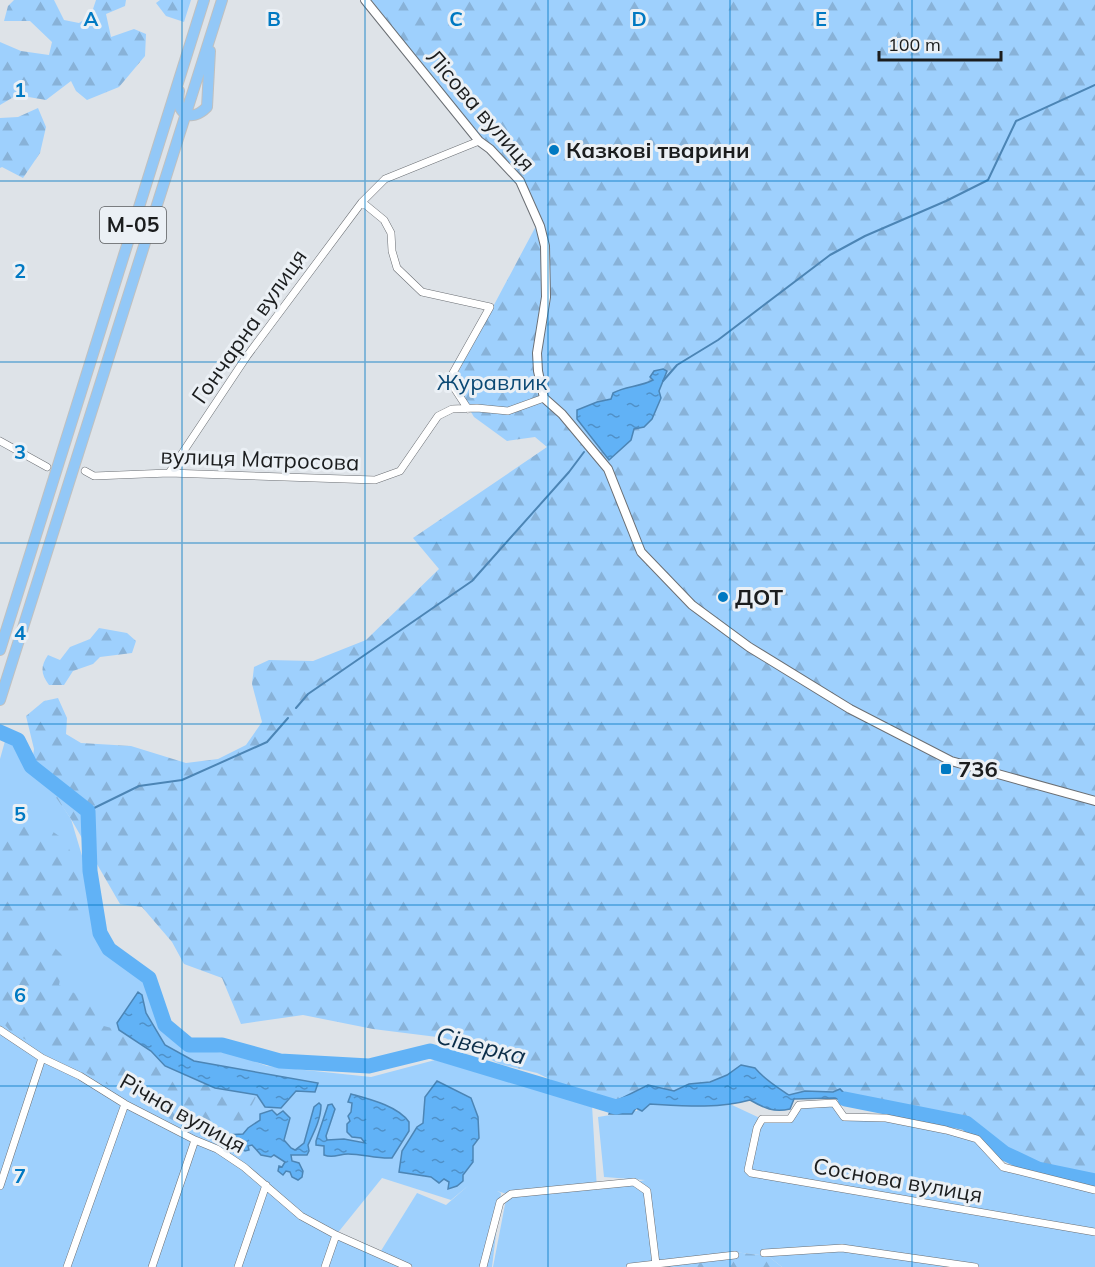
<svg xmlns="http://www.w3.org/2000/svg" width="1095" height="1267" font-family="Mulish,sans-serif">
<defs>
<pattern id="forest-firs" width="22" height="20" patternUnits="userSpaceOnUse" patternTransform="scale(1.5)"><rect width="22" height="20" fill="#9ed0fd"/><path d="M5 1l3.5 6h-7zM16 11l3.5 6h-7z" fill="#88b2d8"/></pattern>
<pattern id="water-ripples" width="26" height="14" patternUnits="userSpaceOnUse" patternTransform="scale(1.5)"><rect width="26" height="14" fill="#61b2f6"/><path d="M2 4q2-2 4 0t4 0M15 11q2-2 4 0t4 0" fill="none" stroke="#4f90c7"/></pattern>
</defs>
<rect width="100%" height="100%" fill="#dee3e8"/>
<path fill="#9ed0fd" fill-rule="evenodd" d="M18,740l53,79 12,40 11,68 11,24 38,30 19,47 23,22 47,3 35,13 104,11 64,-17 157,45 5,85 48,-10 -41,-3 -6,-60 38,-6 14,-7 50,2 32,-1 30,14h28l9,-14 35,-2 10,14 42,1 91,21 27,28 91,23v77h-313l-14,-11 -34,-4 -71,15h-170l14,-73 -10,-3 4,2 -9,74h-492v-508l5,-18zM382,1178l69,22 18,-15 -23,20 -29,-12 -38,61 -43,-19z"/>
<path fill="url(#forest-firs)" d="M14,0h40l10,20 15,3 12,-8 5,-15h30l-1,6 -19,8 5,23 23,-8 12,5 -1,22 -26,31 -32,13 -11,-9 -5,-10 -25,19 -29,-5 -17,10v-63l21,9 28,4 3,-13 -22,-21h-26l4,-15z
M160,0h31l-7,22 -18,-6 -10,-13z
M371,0h724v1181l-57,-12 -34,-16 -38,-30 -109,-20 -24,-7 -31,2 -54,-9 -85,9 -47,13 -79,-38 -37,-9 -55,-26 -72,-9 -70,-14 -62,9 -19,-46 -38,-14 -12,-22 -30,-35 -22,-3 -49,-85 -39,-56 2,-14 -8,-33 18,-15 14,-3 9,20 -1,16 15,9 50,3 55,17 32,-4 28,-14 16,-23 -10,-38 2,-17 15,-7 44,1 53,-21 73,-71 -26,-31 134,-91 -12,-10 -28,4 -33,-24 -21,-35 83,-156 -1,-20z
M38,108l8,19 -6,26 -17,25 -21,-11 -2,1v-50l18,-1z
M99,628l28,5 9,8 -4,12 -32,4 -7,7 -20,7 -9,14h-15c-8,-11 -9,-18 -1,-30l12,5 10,-13 20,-8z
M9,826l37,1 16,11 21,33v39l-34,4 -4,24 19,19 -5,28 36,19 5,21 19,5 32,21 14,15 50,22 42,7 -17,33 -33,-3 -11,8 -186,-102 -10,-12v-184z
M734,1252l34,4 14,11h-119z"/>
<path fill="url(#water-ripples)" stroke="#4c85b5" stroke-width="1.5" d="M663,369l4,2 -8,20 2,7 -9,21 -8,8 -10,2 -3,11 -22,20 -32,-41v-9l20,-8 14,-3 2,-6c12,-7 27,-6 40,-13l-3,-3 4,-6z
M138,992l4,3 4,18 19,32 29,16 124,22 -3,9 -19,-1 -15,17 -16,-1 -8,-12 -42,-7 -50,-22 -14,-15 -32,-21 -2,-7z
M741,1065l14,3c10,12 22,19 34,27l16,-4 28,1 7,-3 9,9 19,5 -12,4 -21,-9 -41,1 -4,10c-16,4 -26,-1 -40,-9 -32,9 -66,6 -100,4l-8,7 -6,-3 -4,6h-23l5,-12 34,-17 26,6 15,-7 21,-2 17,-7z
M437,1081l34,17 7,19 1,21 -6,8v16l-10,13v6l-6,5 -9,3 1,-7 -5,-3 -5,4 -8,-6 -32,-5 3,-21 15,-24 6,-4 2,-26z
M351,1094c18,5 47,12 58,28v9l-17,27c-15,1 -29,-4 -44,-4 -9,0 -15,5 -24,1v-9l-8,-1v-4l12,-36 4,-1 3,5 -9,27 1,4 17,-1 21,4 -4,-5 -9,-1 -5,-5v-8l3,-3 -2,-5 3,-4 1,-9 -4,-1z
M319,1103l2,2c0,14 -7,27 -13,40l1,6 -2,4h-16l1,6 7,2 4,8 -1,6 -4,3 -6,-3 -2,-5 -4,-1 -3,4 -5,-4 1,-5 3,1 3,-5 -11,-7 -3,2 -10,-2 -9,-10 -4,1 1,4 -4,1 -11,-10h-6l-2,-6 17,-1 5,-6 12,-8v-6l12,-4 5,5 6,-4 7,7 -6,22 7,8 4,2 9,-7 10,-36z"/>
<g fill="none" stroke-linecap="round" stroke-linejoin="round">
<path stroke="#4c85b5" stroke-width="2" d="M663,381l14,-16 41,-25 112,-85 35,-19 81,-35 42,-21 28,-59 79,-36
M296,708l12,-14 164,-113 97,-109 15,-20
M88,811l51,-25 43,-6 85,-38 21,-24"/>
<path stroke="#61b2f6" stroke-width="15" d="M0,732l18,8 13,26 57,45 2,60 10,62 9,16 40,29 16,47 24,20h33l58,16 89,5 61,-15 186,56 17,-5
M845,1099l121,24 38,30 34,16 57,12"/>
<defs>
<path id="minor" d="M362,202l22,18 7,13 1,18 5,17 25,24 68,15 -41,73 19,29
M0,441l47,26
M85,471l9,5 75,-3 206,7 25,-9 38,-55 14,-7 25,-1 31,3 36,-13
M169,473l78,-117 115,-154 23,-23 94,-38
M0,1030l42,28 38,18 45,28 70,36 22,9 27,18 57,49 35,19 72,32
M0,1186l42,-128
M1095,1190l-92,-23 -26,-28 -31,-9 -60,-12 -42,-1 -10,-14 -35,2 -9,14h-28l-5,9 -9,42 3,3 344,59
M764,1253l78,-5 133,19
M67,1267l58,-163
M152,1267l43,-127
M238,1267l28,-82
M325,1267l11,-32
M483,1267l17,-65 11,-8 123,-12 13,9 9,73
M630,1267l105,-12"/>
<path id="tertiary" d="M365,0l114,141 11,8 30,32 20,45 5,20 1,51 -9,56 1,18 6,27 18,16 46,55 33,83 51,53 57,42 101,62 101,52 144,40"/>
<path id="trunk" d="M179,91c-4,22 11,33 28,16l3,-56
M0,650l204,-650
M0,700l222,-700"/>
</defs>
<use href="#minor" stroke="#6b6f74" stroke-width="8"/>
<use href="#tertiary" stroke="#6b6f74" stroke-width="10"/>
<use href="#trunk" stroke="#bfc0c0" stroke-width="12"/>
<use href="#minor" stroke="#fff" stroke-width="7"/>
<use href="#tertiary" stroke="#fff" stroke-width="8"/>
<use href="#trunk" stroke="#93c8f7" stroke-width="10"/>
</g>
<path fill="none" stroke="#0079c2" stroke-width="1.5" stroke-opacity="0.55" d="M182,0v1267M365,0v1267M548,0v1267M730,0v1267M912,0v1267M0,181h1095M0,362h1095M0,543h1095M0,724h1095M0,905h1095M0,1086h1095"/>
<g fill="#0079c2" stroke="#ebf0f5" stroke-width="2">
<circle cx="554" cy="150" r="6"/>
<circle cx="723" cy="597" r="6"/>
<rect x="940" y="763" width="12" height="12" rx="3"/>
</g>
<g text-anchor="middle" stroke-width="6" stroke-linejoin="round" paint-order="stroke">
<rect fill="#ebf0f5" stroke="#595c5e" stroke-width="1.5" x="100" y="207" width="66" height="36" rx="4.5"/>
<g font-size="21" font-weight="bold" fill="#1b1d1e">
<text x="133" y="232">М-05</text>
</g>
<g font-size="22" fill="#1b1d1e" stroke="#ebf0f5">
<text transform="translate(481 110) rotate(49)" y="8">Лісова вулиця</text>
<text transform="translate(249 326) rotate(-55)" y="8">Гончарна вулиця</text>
<text transform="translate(260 459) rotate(2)" y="8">вулиця Матросова</text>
<text transform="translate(183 1113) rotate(29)" y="8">Річна вулиця</text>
<text transform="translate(898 1180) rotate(10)" y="8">Соснова вулиця</text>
</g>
<g font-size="22" font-weight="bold" fill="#1b1d1e" stroke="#ebf0f5" text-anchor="start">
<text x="566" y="158">Казкові тварини</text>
<text x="735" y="605">ДОТ</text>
<text x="958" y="777">736</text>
</g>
<g font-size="22" fill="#0b4975" stroke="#ebf0f5">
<text x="492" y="390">Журавлик</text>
</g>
<g font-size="24" font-style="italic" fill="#0c2e49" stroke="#ebf0f5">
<text transform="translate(481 1046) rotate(14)" y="8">Сіверка</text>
</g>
</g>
<g font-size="20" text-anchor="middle" font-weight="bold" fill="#0079c2" stroke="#ebf0f5" stroke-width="6" stroke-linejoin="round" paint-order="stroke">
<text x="91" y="26">A</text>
<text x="274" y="26">B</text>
<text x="456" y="26">C</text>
<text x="639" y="26">D</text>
<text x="821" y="26">E</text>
<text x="20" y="97">1</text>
<text x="20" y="278">2</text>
<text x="20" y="459">3</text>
<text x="20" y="640">4</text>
<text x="20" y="821">5</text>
<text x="20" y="1002">6</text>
<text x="20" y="1183">7</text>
</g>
<path d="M879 51v9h122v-9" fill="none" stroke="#1b1d1e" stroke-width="3"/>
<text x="888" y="51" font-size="18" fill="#1b1d1e" stroke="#ebf0f5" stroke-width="4.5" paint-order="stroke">100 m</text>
</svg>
